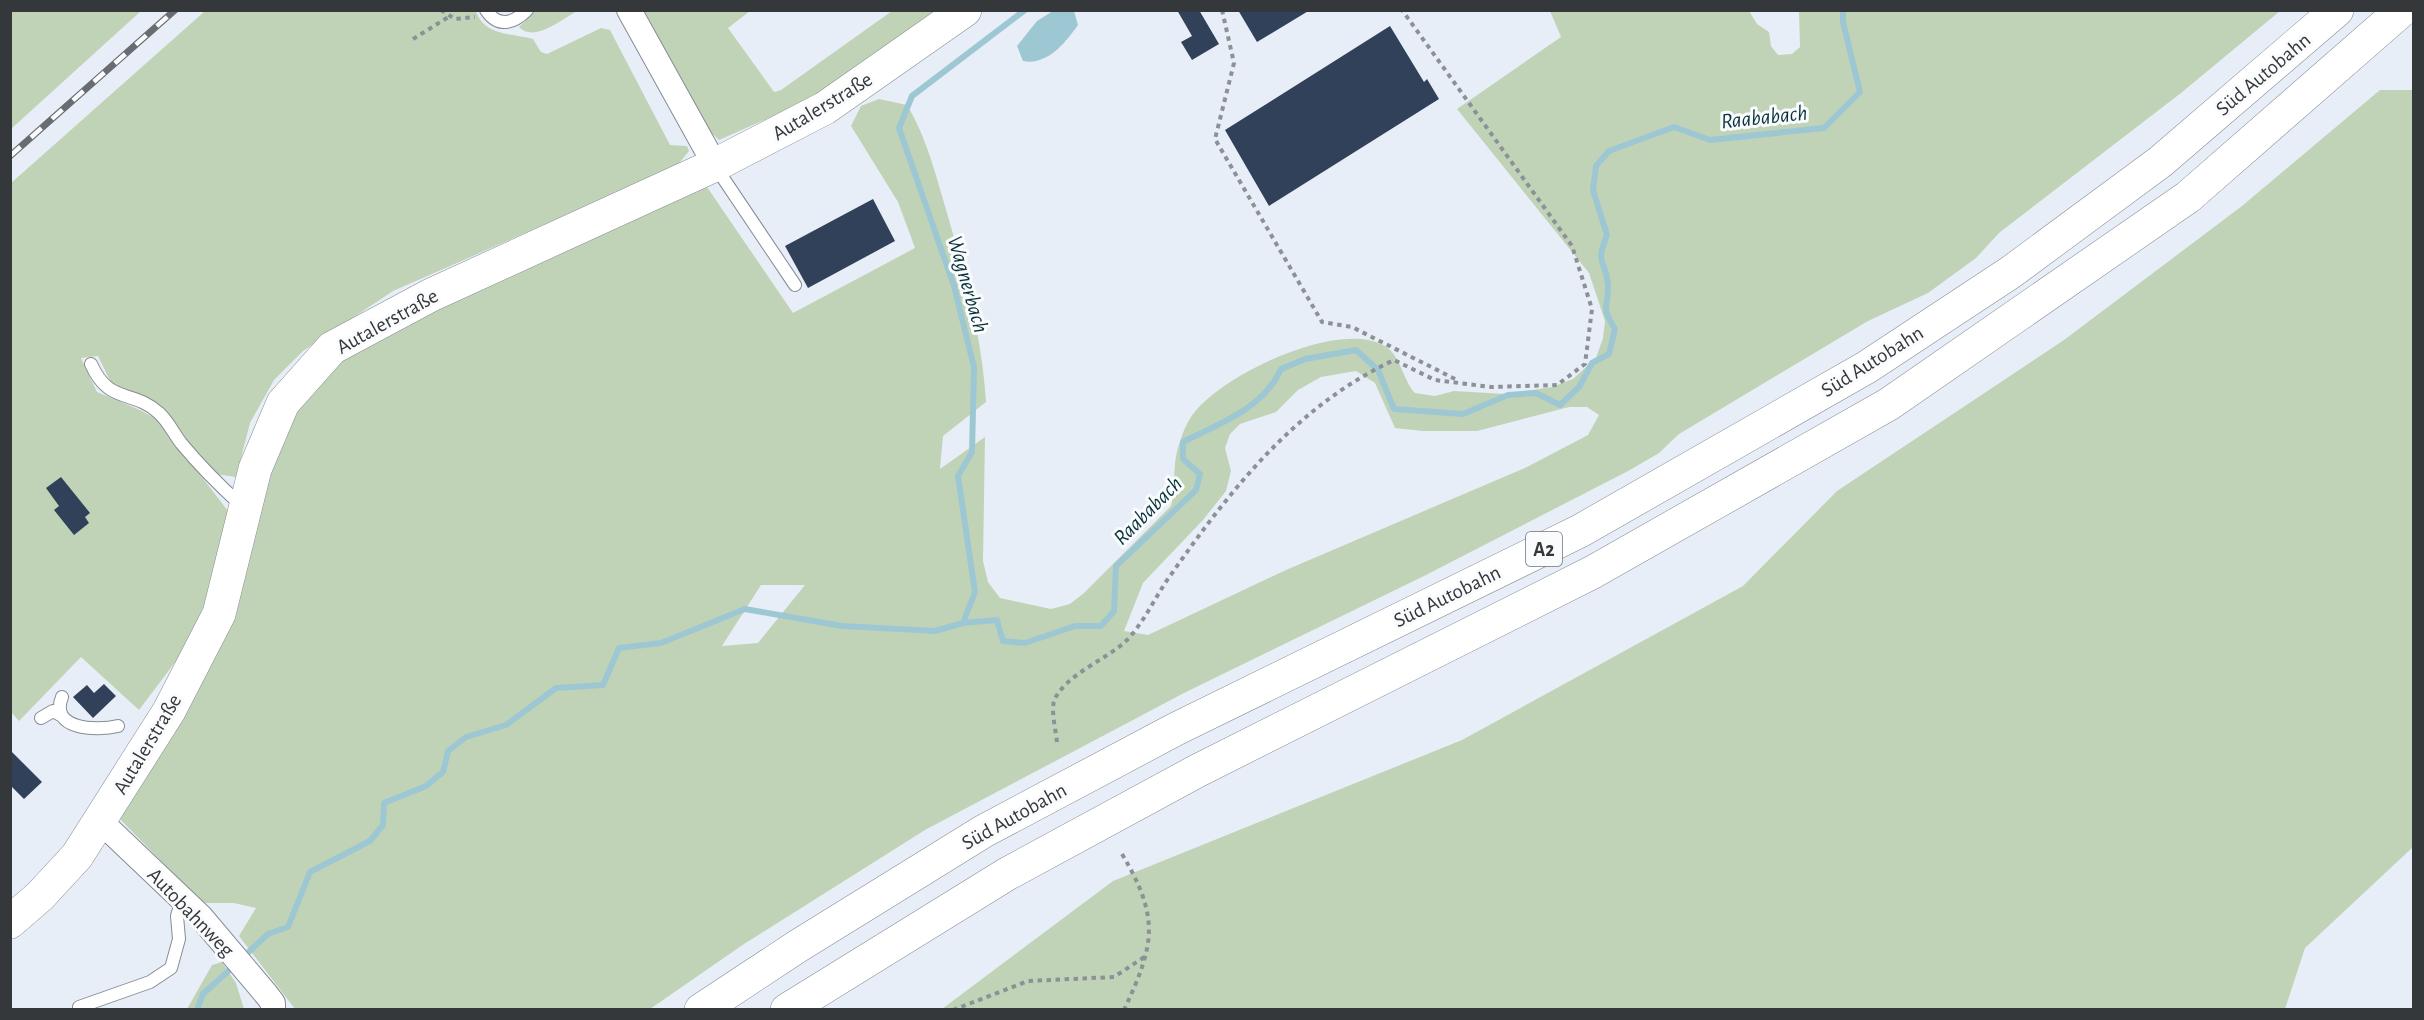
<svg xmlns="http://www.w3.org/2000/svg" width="2424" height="1020" font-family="'Alegreya Sans',sans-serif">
<rect width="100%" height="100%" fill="#e8eef8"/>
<path fill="#c0d3b7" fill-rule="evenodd" d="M11,10h130v1l-130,118z
M205,11h271c8,25 35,22 57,28l8,13 6,2 54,-26 9,2 60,115 17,1 2,5 -13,16 -283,124 -90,60 -29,29 -24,43 -14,54 -21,-3 -58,-69 -41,-12 -18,-37 -17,2 16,34 43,18 18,10 70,91 -19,84 -27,58 -43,57 -58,-53 -62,64 -8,-9v-529z
M535,11v-1l42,1c-15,8 -43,32 -58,16z
M641,11h109l-22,17 46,64 7,-2 111,-79h53l-140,91 -86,38 -15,-14z
M1550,11h199l8,13 12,8 2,14 7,9 14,-1 8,-7 -1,-36h481l-99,82 -182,140 -23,25 -48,35 -60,28 -189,113 -20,19 -29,17 -204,105 -242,118 -259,137 -181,114 -94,65h-355l-56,-73 17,-28 -22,-5h-32l-87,-89 159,-361 35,-63 37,-35 54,-33 307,-135 86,126 122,-65 -17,-46 -47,-76 10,-20 18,-7 28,6c20,33 29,71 40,108 18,63 35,123 39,189l-43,34 -3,33 45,-32 -2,124 5,21 12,16 51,11 19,-5 14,-11 87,-87c5,-18 2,-24 4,-41 1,-15 9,-39 18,-51 29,-39 143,-94 190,-69 18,9 19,34 32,48l20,3 19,-5 52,3 46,-7 21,-8 23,-21 7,-20 2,-17 -16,-48 -132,-164 104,-72zM1356,371l19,12 20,45 28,3h54l92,-24h18l12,8 -11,20 -61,32 -241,103 -138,65 -24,-4 19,-48 60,-63 23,-29 5,-20 -6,-23 5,-14 10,-10 36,-12 22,-22 23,-13zM761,585h44l-47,58 -36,3z
M2380,90h34l-1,757 -108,101 -20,61h-1343l171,-128 349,-141 281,-154 94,-95 227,-151 178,-134z
M222,962l14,21 8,26h-57l25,-44z"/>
<path fill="#9dc8d3" d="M1053,11h21l4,14c-12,17 -31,41 -55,36l-6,-15 20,-25z"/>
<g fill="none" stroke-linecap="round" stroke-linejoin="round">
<path stroke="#9dc8d3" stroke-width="6" d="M963,623l12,-31 -17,-116 14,-24 2,-85 -20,-81 -55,-158 13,-32 113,-86
M242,958l26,-24 20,-7 22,-55 60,-31 13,-16 1,-22 42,-17 17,-14 5,-21 18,-14 40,-12 50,-37 47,-3 16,-37 42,-5 84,-34 97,17 93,5 28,-8 34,-3 6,21 22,2 50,-17h26l13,-15 2,-45 80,-76 4,-16 -17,-15v-17c37,-19 80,-33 98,-73l24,-10 51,-9 22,20 16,39 69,5 45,-19 28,-2 24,12 19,-18 13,-24 17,-9 6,-25c-16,-27 -6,-19 -7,-44 -2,-27 -14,-18 -1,-50l-14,-45 3,-24 13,-15 65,-24 36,13 114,-12 36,-36 -17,-70v-12
M197,1010l6,-16 32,-29"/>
</g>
<path fill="#304159" d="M1177,10h22l20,34 -27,16 -11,-18 11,-6z
M1238,10h72l-53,32z
M1390,26l34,56 3,-3 12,20 -170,107 -44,-76z
M873,199l22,42 -87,47 -23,-42z
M61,477l29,36 -5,4 4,6 -15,12 -20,-25 5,-4 -13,-18z
M104,684l12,12 -23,22 -20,-21 14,-12 7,8z
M10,750l32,32 -18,17 -14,-14z"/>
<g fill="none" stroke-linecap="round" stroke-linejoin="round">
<defs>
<path id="lane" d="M486,10c12,18 27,14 41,0
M715,166l80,119
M91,364c18,41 42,25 68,49 9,8 15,21 22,30 19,23 39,43 61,63
M62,697c-13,33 35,34 56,29
M41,718l12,-7 9,5
M79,1007l71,-25 21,-14 8,-29 -2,-23 5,-17"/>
<path id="street" d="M629,10l86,155
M100,821l101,96 65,77 7,9v7"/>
<path id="secondary" d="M10,922l30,-26 37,-40 92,-145 50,-97 36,-145 28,-66 49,-55 99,-53 284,-130 110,-57 140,-98"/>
<path id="highway" d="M701,1010l97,-64 186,-115 192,-102 404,-198 287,-164 144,-95 149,-110 177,-152
M787,1010l220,-136 190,-103 396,-199 296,-168 299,-207 214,-187"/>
</defs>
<use href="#lane" stroke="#868c94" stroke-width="14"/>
<use href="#street" stroke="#868c94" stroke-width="26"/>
<use href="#secondary" stroke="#868c94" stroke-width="34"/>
<use href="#highway" stroke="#868c94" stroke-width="34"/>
<path stroke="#8c9197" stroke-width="4" stroke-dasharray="4.5 4.5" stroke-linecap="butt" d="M441,10l14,9 20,-2
M1222,10l12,53 -19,76 107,183 30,5 107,54
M413,39l37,-23
M1057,742c-1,-11 -6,-30 -3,-41 10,-26 54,-42 73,-61 18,-19 28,-43 43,-64 61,-87 126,-170 224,-216l41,20 56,7 66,-2 28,-21 7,-55 -20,-63 -170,-236
M1122,854c38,64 33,90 2,156
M953,1010l75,-29 86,-4 32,-21"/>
<use href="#lane" stroke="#fff" stroke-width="12"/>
<use href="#street" stroke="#fff" stroke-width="24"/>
<use href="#secondary" stroke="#fff" stroke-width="33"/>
<use href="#highway" stroke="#fff" stroke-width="33"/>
<defs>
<path id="rail" d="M10,156l165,-146"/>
</defs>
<use href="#rail" stroke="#696d72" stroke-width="7"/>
<use href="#rail" stroke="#fafbfd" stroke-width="4.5" stroke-dasharray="14" stroke-linecap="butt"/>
</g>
<g text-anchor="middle" stroke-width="6" stroke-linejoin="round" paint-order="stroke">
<rect fill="#fafbfd" stroke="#707275" stroke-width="1.5" x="1526" y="532" width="36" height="34" rx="4.5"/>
<g font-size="20" font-weight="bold" fill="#35383b">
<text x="1544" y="556">A2</text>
</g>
<g font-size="21" fill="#35383b" stroke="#fafbfd">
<text transform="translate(2263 74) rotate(-40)" y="7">Süd Autobahn</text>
<text transform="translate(822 106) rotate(-31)" y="7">Autalerstraße</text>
<text transform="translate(387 321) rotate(-29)" y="7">Autalerstraße</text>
<text transform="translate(1872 361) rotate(-32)" y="7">Süd Autobahn</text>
<text transform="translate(1447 596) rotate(-26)" y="7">Süd Autobahn</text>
<text transform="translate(147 744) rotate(-59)" y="7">Autalerstraße</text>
<text transform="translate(1014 816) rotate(-29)" y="7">Süd Autobahn</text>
<text transform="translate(191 912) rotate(46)" y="7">Autobahnweg</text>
</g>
<g font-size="22" font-style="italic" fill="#09333b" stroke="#fafbfd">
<text transform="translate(1764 116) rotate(-6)" y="8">Raababach</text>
<text transform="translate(969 284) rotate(74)" y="8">Wagnerbach</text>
<text transform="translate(1147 510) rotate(-45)" y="8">Raababach</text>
</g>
</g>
<rect width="2424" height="1020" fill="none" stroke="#35383b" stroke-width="24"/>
</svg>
